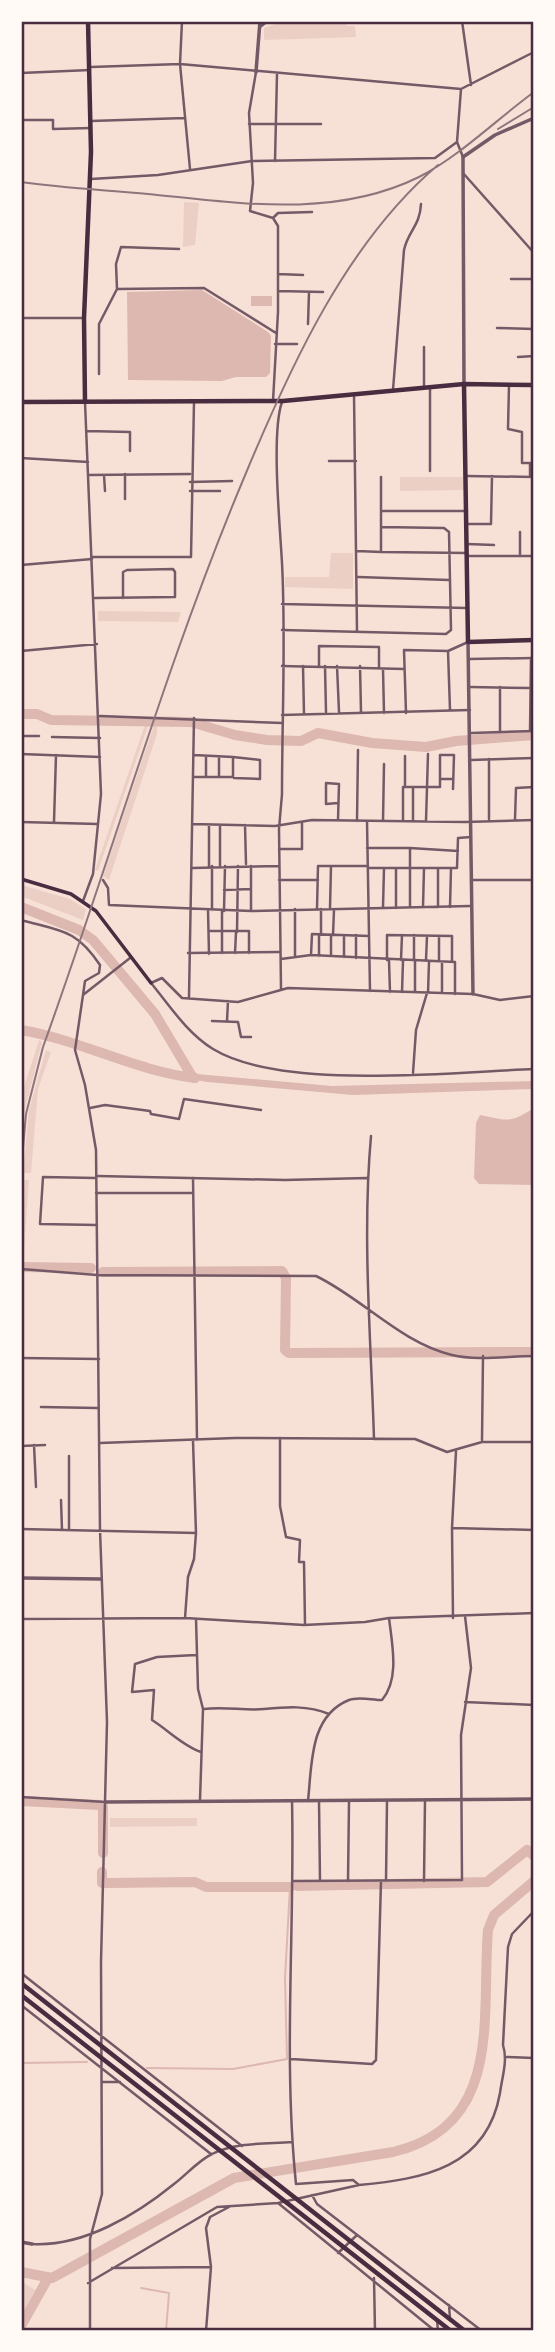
<svg xmlns="http://www.w3.org/2000/svg" width="555" height="2352" font-family="Figtree,sans-serif">
<rect width="100%" height="100%" fill="#f7e1d7"/>
<path fill="#ebcfc5" d="M286,21h59l2,5h8l1,11 -92,3v-12z
M184,202l15,1 -4,42 -12,2z
M400,477h64v13l-64,1z
M331,553h22v36l-68,-2v-10h44z
M98,611l83,1 -3,10 -80,-1z
M146,722l3,1 -51,148 -3,-1z
M154,725l3,2v7l-48,146 -6,-4z
M21,885l49,14 16,10 -3,11 -62,-24z
M39,1040l3,2 -21,83v-29z
M46,1050l5,2 -13,37 -7,84h-8l6,-63z
M23,1180h6l-6,83h-2z
M110,1818h87v8l-87,1z
M21,2281l14,9 -14,27z"/>
<path fill="#dcb8b0" d="M202,290l66,42 3,4 -1,37 -4,4h-30l-14,4 -94,-1 -1,-88z
M251,296h21v10h-21z
M185,1073l147,13 202,-5v8l-181,6 -146,-13 -22,-4z
M534,1108v77l-55,-1 -5,-6 2,-55 4,-8c29,6 30,8 54,-7z"/>
<g fill="none" stroke-linecap="round" stroke-linejoin="round">
<path stroke="#dcb8b0" stroke-width="2" d="M21,2063l66,-1
M147,2068l86,1 54,-10 -2,-81 5,-91
M141,2288l28,5 -3,38"/>
<path stroke="#dcb8b0" stroke-width="10" d="M21,714h16l14,6 140,2 44,13 32,5 34,1 17,-8 54,10 54,4 30,-6 78,-6
M21,907l58,23 14,10 62,74 38,64
M21,1030c60,10 114,41 174,48
M21,1267l70,1
M103,1272l179,-1 4,7 -1,72 4,3 245,-1
M21,1801l79,4 3,2v46
M102,1872v11h6l87,-1 11,5h84
M297,1886l190,-4 40,-32 7,6
M21,2272l31,6 182,-100 159,-26c111,-26 88,-135 95,-222l6,-15 40,-34
M21,2326l27,-48"/>
<path stroke="#755966" stroke-width="2.5" d="M182,21l-2,43 10,105
M462,21l9,64
M260,27l8,-6
M91,67l89,-3 281,25
M256,72l-7,41 4,70 -3,28 23,7 5,-5 34,-1
M21,73l69,-3
M21,120h32v9l38,-1
M91,121l94,-3
M249,124h72
M463,157l-6,-15 4,-53 73,-37
M275,161l2,-87
M463,173l71,80
M91,179l67,-4 94,-14 183,-3 22,-16
M278,274l25,1
M511,279h23
M117,289l87,-1 72,45
M278,291l45,1
M21,318h63
M308,324l1,-32
M497,328l37,1
M275,344h22
M424,347v41
M518,357l16,-1
M99,374v-50l18,-35 -1,-25 5,-17 58,2
M509,385l-1,44 14,3v31h8v14
M430,387v84
M393,390l11,-140c4,-19 16,-24 17,-46
M354,394l3,237
M273,401l5,-89v-86l-5,-8
M87,431l43,1v19
M21,458l67,4
M329,461h27
M125,474v25
M89,475l101,-1
M104,475l1,16
M467,476l67,1
M190,482l42,-1
M190,491h30
M383,511h84
M467,524h24l1,-48
M467,544l27,1
M357,551l24,1v-75
M381,552l86,1
M467,556h67
M520,556v-24
M91,557h100l3,-155
M21,565l71,-6
M358,577l91,3
M95,598l80,-1v-25l-2,-3 -46,1 -4,2v26
M282,604l185,4
M282,630l164,4 5,-4 -2,-98 -5,-4 -63,-1
M21,651l76,-7
M448,651l2,59
M469,659l65,-1
M282,666l122,3
M303,666l1,48
M319,666v-20l60,1v20
M325,666l1,46
M337,666l2,46
M360,666l1,46
M383,669l1,44
M470,687l60,1
M500,687v45
M406,713l-2,-63 44,1 20,-9
M282,715l188,-5
M100,716l182,7
M530,731l1,-73
M471,733l63,-2
M21,736h18
M52,737l48,1
M21,754l79,3
M194,755l39,2v20h-39
M405,756v31
M233,757l27,3v19l-26,-1
M489,759v60
M471,760l63,-2
M206,777v-21
M219,777v-20
M440,779h13
M515,819l1,-31 18,-1
M338,820l1,-36 -13,-1v21l12,-1
M357,821l1,-71
M367,821l3,170
M383,821l1,-57
M403,821v-34h37v-32h14l-1,34
M413,821v-34
M426,821l2,-67
M21,822l77,2
M54,822l2,-67
M192,824l83,2 37,-6 153,2 69,-2
M209,825v41
M220,825v41
M245,825l1,39
M367,848h43v58
M410,848l48,3
M279,849h23v-26
M212,866v44
M251,866v45
M192,868l87,-2
M368,868h89l1,-30 13,-1
M103,880l5,8 1,17 142,6 219,-5
M279,880h39
M471,880h63
M224,890l27,-1
M83,901l10,-27 8,-80 -16,-392
M383,907l1,-39
M423,907l1,-39
M438,907v-38
M450,907l1,-39
M330,908l1,-42
M396,908v-39
M317,909l1,-43h50
M208,910l1,44
M222,911v42
M224,911l1,-45
M21,920c40,11 55,9 79,45l-1,8 -14,8 -2,14
M209,931h40v22
M237,932l1,-66
M321,934v-25
M333,935l1,-25
M356,935v23
M344,936v21
M188,953l91,-1
M235,953l1,-21
M311,955l1,-21 57,2
M319,956v-21
M331,956v-21
M295,957v-48
M281,959l30,-4 144,7v32
M387,960v-25l65,1v26
M401,960l1,-25
M414,960v-25
M426,960l1,-24
M389,961l1,31
M439,961v-25
M281,989l-2,-160 3,-35c0,-77 4,-154 0,-231 -2,-37 -11,-130 0,-161
M402,992l1,-31
M415,992v-31
M428,993l1,-31
M442,993v-31
M534,996l-34,4 -27,-6 -185,-6 -50,14 -56,-4 -20,-20 -11,5c19,23 36,50 62,66 69,42 239,23 321,20
M189,997l5,-279
M212,1021l26,1 3,15h10
M227,1021l1,-20
M413,1073l3,-43 11,-37
M90,1108l15,-3 45,6 1,3 28,5 5,-20 77,11
M371,1136c-9,101 0,202 3,303
M98,1176l187,4 82,-2
M96,1178l-53,-1 -3,47 57,1
M193,1178l4,262
M96,1193h97
M21,1269l76,6 219,1c46,22 85,67 136,79 25,6 56,1 82,1
M21,1358l78,1
M41,1407l56,1
M280,1438v68l6,31 14,3 -1,22h5l1,62
M482,1440l1,-84
M100,1443l135,-5 180,1 32,13 35,-10h52
M34,1445l2,42
M21,1446l24,-1
M69,1456v74
M61,1500l1,30
M452,1528l82,2
M21,1529l175,4
M185,1618l3,-41 6,-18 2,-26 -3,-92
M453,1618l-1,-90 4,-77
M21,1619l164,-1 119,7 61,-3 24,-4 145,-5
M196,1619l2,70 5,20 -3,91
M196,1655l-39,2 -22,7 -3,28 22,-2 -2,30c16,10 31,26 49,32
M465,1702l69,3
M204,1709c20,-3 41,2 60,0 22,-2 44,-4 65,5
M21,1797l85,5
M292,1801c3,128 -9,256 4,383l57,-4 6,5c64,-6 128,-17 141,-92 2,-16 8,-32 3,-48l5,-98 4,-13 22,-23
M308,1801c4,-36 1,-85 41,-101 9,-4 23,0 33,0 18,-21 10,-56 7,-82
M319,1801l1,80
M294,1881l168,-1 -1,-145 10,-67 -6,-52
M348,1881l1,-79
M386,1881l1,-80
M424,1881l1,-81
M21,1973l221,173
M21,2005l190,149
M507,2057l27,1
M291,2059l81,5 4,-4 5,-179
M103,2082h17
M312,2195l5,9 165,127
M278,2203l157,128
M32,2244c51,3 104,-29 142,-60 12,-9 25,-24 38,-30 24,-12 54,-10 80,-12
M338,2253l18,-17
M112,2268l98,-1
M374,2278l1,53
M88,2283l129,-76 61,-4 81,-18
M449,2305l1,14
M437,2320l1,11
M90,2331v-92l12,-45 -1,-232 6,-240 -7,-192 -4,-380 -11,-65 -10,-35 8,-55 47,-37
M206,2331l5,-64 -5,-39 4,-11 19,-10"/>
<path stroke="#755966" stroke-width="3.5" d="M256,72l4,-51
M464,384l-1,-227 32,-22 39,-17
M468,642l5,352
M21,1578l80,1
M106,1802l428,-3
M21,2242l11,2"/>
<path stroke="#4a2c40" stroke-width="3.5" d="M21,879l50,15 25,17 55,72"/>
<path stroke="#4a2c40" stroke-width="4.5" d="M464,384l4,258 66,-2"/>
<path stroke="#4a2c40" stroke-width="4.5" d="M21,402l262,-1 181,-17 70,1
M85,402l-1,-84 7,-166 -3,-131
M21,1983l444,348
M21,1995l430,336"/>
<path stroke="#8f747c" stroke-width="2" d="M498,129l36,-22
M21,182c42,6 85,8 127,12 90,9 186,25 271,-17 41,-21 78,-58 115,-85
M21,1171l5,-57 17,-67c69,-191 124,-387 203,-574 45,-108 101,-231 192,-308"/>
</g>
<rect width="555" height="2352" fill="none" stroke="#fffaf5" stroke-width="46"/>
<rect x="23" y="23" width="509" height="2306" fill="none" stroke="#4a2c40" stroke-width="2.5"/>
</svg>
